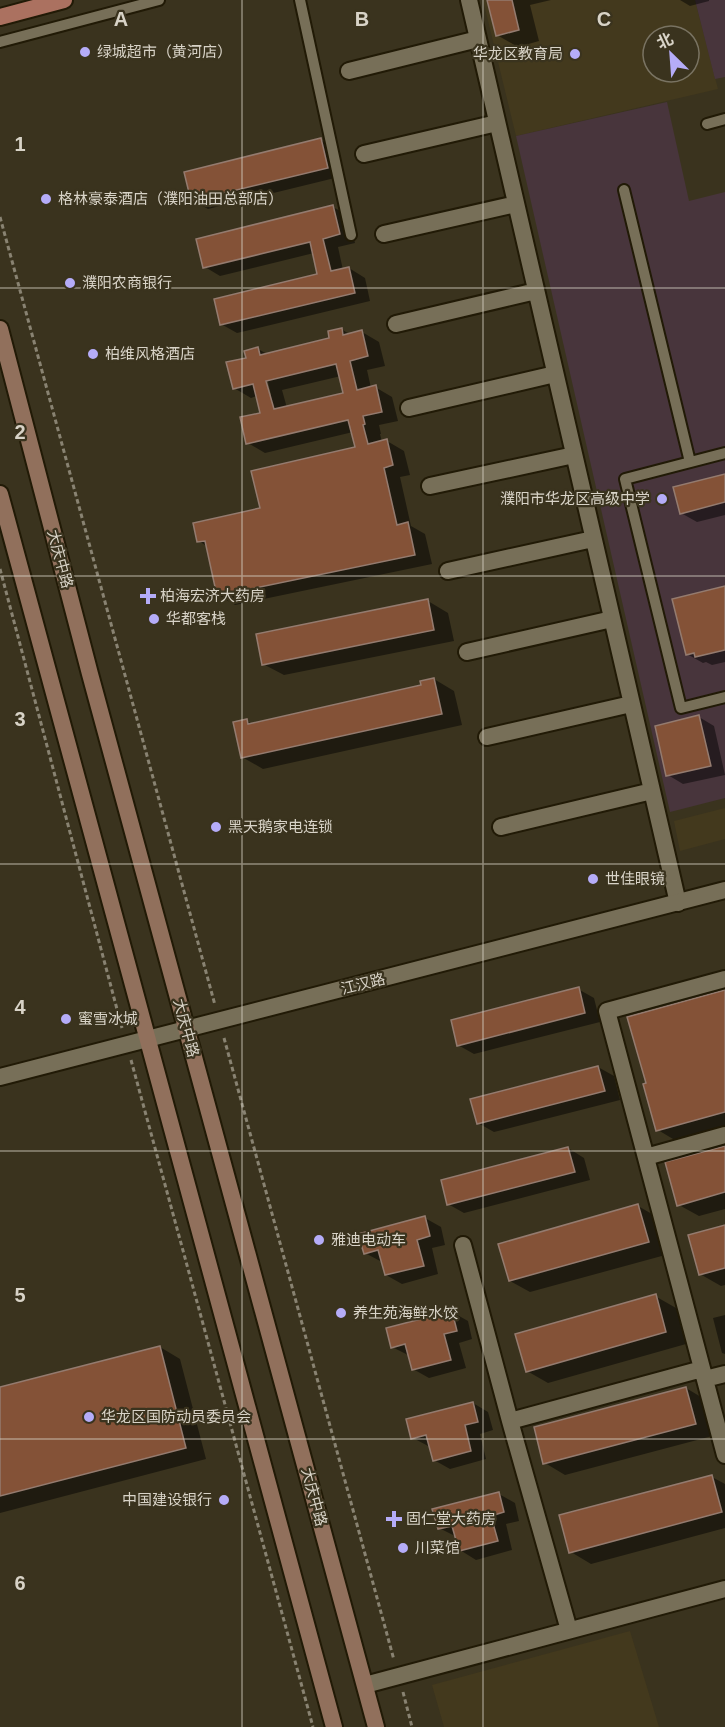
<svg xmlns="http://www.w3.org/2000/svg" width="725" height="1727" font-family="Arial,'Noto Sans SC',sans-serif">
<rect width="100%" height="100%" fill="#3a331e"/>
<path fill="#43391d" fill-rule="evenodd" d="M483,0h212l23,89 -202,47zM653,36h36v36h-36z
M725,808v31l-45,12 -6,-30z
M630,1631l29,96h-215l-12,-42z"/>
<path fill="#48353c" d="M695,0h30v77l-10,2z
M667,102l22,99 36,-9v606l-55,14 -154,-676z"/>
<path fill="#0007" fill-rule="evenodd" d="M488,0h63l-21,5 9,36 -21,6 -21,-12z
M680,0h29v1l-19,5z
M321,140l16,9 6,27 -135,33 -16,-9z
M333,207l16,9 6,27 -17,4 5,23 6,-2 16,10 5,23 -133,32 -16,-9 98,-49 -5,-22 -94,23 -15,-9z
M341,329l10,6 11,-3 17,10 6,24 -18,4 4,18 4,-1 17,10 6,24 -19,4 2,9h-1l2,8 5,-1 17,10 6,24 -10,2 11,49 14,8 7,30 -197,41 -17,-10 -10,-48 -9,-6 63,-32 94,-61 -3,-16 -88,21 -17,-10 13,-29 -4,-18 -6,2 -17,-10 14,-29 10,-10 9,5 64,-15zM266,373l5,22h-3l-5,-21zM341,376l4,18 -58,14 -5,-18z
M725,475v40l-28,7 -16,-9z
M725,588v74l-13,3 -6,-3 -3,1 -16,-9z
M428,601l20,12 6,28 -170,34 -21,-11z
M434,679l20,12 8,34 -199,44 -21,-12 5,-36 6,3 170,-38z
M699,717l15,9 11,49 -42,9 -15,-9z
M578,989l16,9 6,24 -126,32 -16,-9z
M725,991v138l-47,13 -20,-12z
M598,1067l16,9 6,24 -126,32 -16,-9z
M725,1147v62l-26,7 -20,-11z
M568,1148l16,10 6,22 -126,33 -16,-9z
M638,1206l21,12 10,36 -139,38 -20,-11z
M425,1218l16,9 4,18 -13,3 6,26 -36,10 -16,-9 -4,-13 -17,-9z
M725,1227v58l-4,1 -21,-12z
M655,1296l21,12 10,36 -138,39 -21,-12z
M452,1312l16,9 4,18 -13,4 7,25 -37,10 -16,-9 -3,-13 -18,-9z
M725,1315v39l-3,-1 -9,-35z
M160,1347l20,12 26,100 -206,54v-124z
M686,1388l20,12 10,35 -151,40 -20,-12z
M473,1403l15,9 5,18 -13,4 6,25 -36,10 -16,-9 -4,-13 -17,-9z
M712,1477l13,7v44l-134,36 -20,-12z
M499,1494l16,9 4,18 -13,3 6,26 -36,10 -16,-10 -3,-13 -18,-9z"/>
<path fill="#845237" stroke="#947b6f" stroke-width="1.5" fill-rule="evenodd" d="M487,0h25l7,30 -23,6z
M321,138l7,30 -137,33 -7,-29z
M333,205l7,29 -17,5 8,32 18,-4 6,26 -135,32 -6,-26 103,-25 -7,-32 -107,26 -7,-29z
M342,328l1,7 19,-5 6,26 -18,5 7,29 19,-5 6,27 -19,4 2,8 -2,1 5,19 19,-5 6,26 -9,3 13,57 11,-3 7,33 -198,41 -12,-55 -8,1 -4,-19 67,-15 -9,-37 104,-24 -7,-27 -102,24 -6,-27 20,-4 -7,-29 -20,5 -7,-27 20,-4 -2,-7 14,-4 2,8 69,-17 -1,-7zM336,364l7,29 -69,16 -8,-28z
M725,474v28l-45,12 -7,-27z
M725,586v64l-30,7 -1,-4 -8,2 -14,-56z
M428,599l6,31 -172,35 -6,-31z
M434,678l8,36 -201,44 -8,-36 14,-3 1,5 173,-39 -1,-4z
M699,715l12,51 -45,10 -11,-50z
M579,987l6,26 -128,33 -6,-26z
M725,990v122l-69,19 -13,-47 3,-1 -19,-66z
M598,1066l7,25 -128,33 -7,-25z
M725,1146v46l-48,14 -12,-44z
M568,1147l7,25 -128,33 -6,-25z
M638,1204l11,38 -140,39 -11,-37z
M425,1216l5,20 -13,4 7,26 -39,9 -7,-25 -14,4 -6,-20z
M725,1225v43l-26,7 -11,-40z
M656,1294l10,38 -140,40 -11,-38z
M452,1311l5,20 -13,3 7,26 -39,10 -7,-26 -14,4 -5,-20z
M160,1346l26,102 -186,48v-109z
M686,1387l10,37 -153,40 -9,-37z
M473,1402l5,20 -13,3 6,26 -38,10 -7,-26 -15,4 -5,-20z
M712,1475l10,37 -153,41 -10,-38z
M499,1492l5,20 -13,4 7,25 -39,10 -7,-25 -14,3 -6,-20z"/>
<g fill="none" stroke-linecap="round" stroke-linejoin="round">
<defs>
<path id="service" d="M300,0l51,235
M0,42l159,-42
M707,124l18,-5
M624,190l66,272
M725,453l-100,26 56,229 44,-11"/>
<path id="minor" d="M469,0l209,903
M349,71l129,-32
M364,154l133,-31
M384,234l132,-30
M396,324l140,-33
M409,408l146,-34
M430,486l144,-31
M448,571l145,-32
M467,652l145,-33
M487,737l144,-33
M501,827l151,-36
M725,979l-118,32 118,444
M646,1157l79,-22
M463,1245l47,176 59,209
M705,1379l20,-5
M510,1421l192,-52
M365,1685l360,-96"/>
<path id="tertiary" d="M0,1077l725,-187"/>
<path id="secondary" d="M0,329l90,345 286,1053
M0,494l334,1233"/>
<path id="primary" d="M0,17l64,-17"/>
</defs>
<use href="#service" stroke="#211a06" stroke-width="14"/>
<use href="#minor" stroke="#211a06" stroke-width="20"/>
<use href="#tertiary" stroke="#211a06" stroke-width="20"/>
<use href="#secondary" stroke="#211a06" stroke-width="20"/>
<use href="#primary" stroke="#211a06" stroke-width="20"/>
<path stroke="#898372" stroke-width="3" stroke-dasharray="4.5 3" stroke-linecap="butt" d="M0,217l215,788
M0,569l122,459
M224,1038l170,622
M131,1060l182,667
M403,1692l9,35"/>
<use href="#service" stroke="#776f58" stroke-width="10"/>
<use href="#minor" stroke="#776f58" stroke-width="16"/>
<use href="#tertiary" stroke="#776f58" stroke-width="16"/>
<use href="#secondary" stroke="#91705c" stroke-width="16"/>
<use href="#primary" stroke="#ab7160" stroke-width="16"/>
</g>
<path fill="none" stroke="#d8d3c7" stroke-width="1.5" stroke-opacity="0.55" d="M242,0v1727M483,0v1727M0,288h725M0,576h725M0,864h725M0,1151h725M0,1439h725"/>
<g fill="#b5acf8" stroke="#3a331e" stroke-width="2">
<circle cx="85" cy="52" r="6"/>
<circle cx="575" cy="54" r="6"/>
<circle cx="46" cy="199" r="6"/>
<circle cx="70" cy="283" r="6"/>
<circle cx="93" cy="354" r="6"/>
<circle cx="662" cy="499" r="6"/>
<path d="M145 587h6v6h6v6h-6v6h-6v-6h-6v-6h6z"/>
<circle cx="154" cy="619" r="6"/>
<circle cx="216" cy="827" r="6"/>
<circle cx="593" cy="879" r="6"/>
<circle cx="66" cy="1019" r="6"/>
<circle cx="319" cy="1240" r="6"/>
<circle cx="341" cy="1313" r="6"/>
<circle cx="89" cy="1417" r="6"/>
<circle cx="224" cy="1500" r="6"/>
<path d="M391 1510h6v6h6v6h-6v6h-6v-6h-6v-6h6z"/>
<circle cx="403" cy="1548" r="6"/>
</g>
<g text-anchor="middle" stroke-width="4.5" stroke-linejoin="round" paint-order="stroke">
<g font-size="15" fill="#d8d3c7" stroke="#3a331e" text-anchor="start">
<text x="97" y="57">绿城超市（黄河店）</text>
<text x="563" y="59" text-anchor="end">华龙区教育局</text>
<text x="58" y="204">格林豪泰酒店（濮阳油田总部店）</text>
<text x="82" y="288">濮阳农商银行</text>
<text x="105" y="359">柏维风格酒店</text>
<text x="650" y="504" text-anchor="end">濮阳市华龙区高级中学</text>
<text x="160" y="601">柏海宏济大药房</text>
<text x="166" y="624">华都客栈</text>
<text x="228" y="832">黑天鹅家电连锁</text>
<text x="605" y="884">世佳眼镜</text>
<text x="78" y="1024">蜜雪冰城</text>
<text x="331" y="1245">雅迪电动车</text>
<text x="353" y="1318">养生苑海鲜水饺</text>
<text x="101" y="1422">华龙区国防动员委员会</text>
<text x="212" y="1505" text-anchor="end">中国建设银行</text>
<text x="406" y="1524">固仁堂大药房</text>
<text x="415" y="1553">川菜馆</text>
</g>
<g font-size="15" fill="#d8d3c7" stroke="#3a331e">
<text transform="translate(60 559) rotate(75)" y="5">大庆中路</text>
<text transform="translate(363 984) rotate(-14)" y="5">江汉路</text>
<text transform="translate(186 1028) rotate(75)" y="5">大庆中路</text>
<text transform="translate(314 1497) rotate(75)" y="5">大庆中路</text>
</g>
</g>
<g font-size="20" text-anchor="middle" font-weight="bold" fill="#d8d3c7" stroke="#3a331e" stroke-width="4.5" stroke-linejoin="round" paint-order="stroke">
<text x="121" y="26">A</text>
<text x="362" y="26">B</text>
<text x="604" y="26">C</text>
<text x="20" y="151">1</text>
<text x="20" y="439">2</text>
<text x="20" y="726">3</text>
<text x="20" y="1014">4</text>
<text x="20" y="1302">5</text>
<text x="20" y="1590">6</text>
</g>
<g transform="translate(671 54) rotate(335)"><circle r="28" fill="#3a331e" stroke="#797362" stroke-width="1.5"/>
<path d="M0-4.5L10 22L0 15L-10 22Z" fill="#b5acf8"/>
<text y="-9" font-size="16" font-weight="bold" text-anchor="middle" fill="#d8d3c7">北</text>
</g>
</svg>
